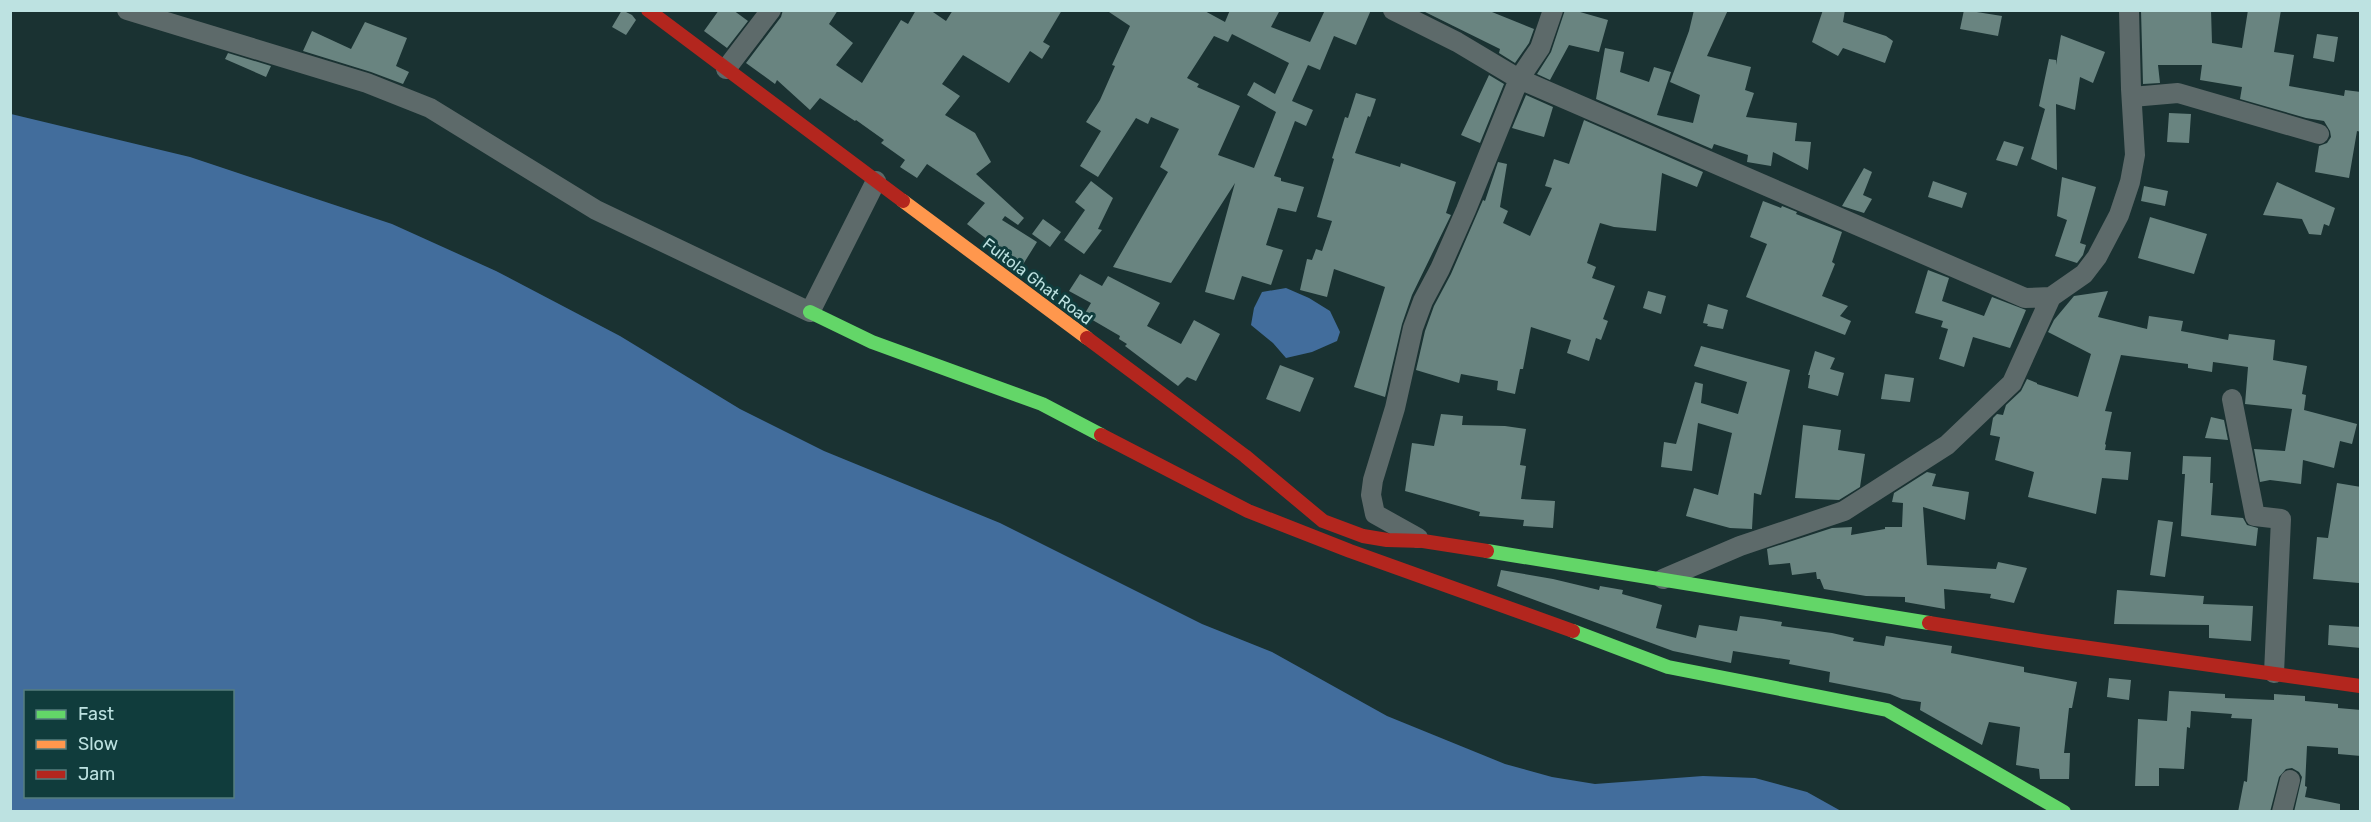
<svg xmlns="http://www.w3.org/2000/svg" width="2371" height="822" font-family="Rubik,sans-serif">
<rect width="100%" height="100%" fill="#1a3232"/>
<path fill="#426d9c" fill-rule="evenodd" d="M11,114l179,43 202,67 104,47 124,65 120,73 84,42 176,72 202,101 70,28 115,64 118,48 47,13 43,7 108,-8 52,2 52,14 34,19h-1830zM26,692h206v104h-206z
M1286,288l23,10 21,13 10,21 -3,9 -25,11 -26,6 -13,-15 -22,-18 3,-17 8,-16z"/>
<path fill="#698480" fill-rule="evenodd" d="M622,10l10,5 4,5 -10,15 -14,-8z
M719,10h14l15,11 -21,27 -23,-17z
M783,10h55l-9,14 24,19 -17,22 26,18 39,-63 7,4 8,-14h14l16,11 7,-11h109l-19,32 7,4 -8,13 -12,-8 -21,32 -46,-28 -21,29 18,12 -15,19 30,18 16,29 -15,12 48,44 -6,7 -13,-9 -3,4 35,22 -15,24 -55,-42 18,-21 -58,-39 -10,14 -17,-11 5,-7 -24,-17 3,-3 -28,-20 -1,1 -35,-23 -10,12 -33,-30 -2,4 -29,-21 35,-46z
M1106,10h97l22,12 5,-12h50l-9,17 39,15 15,-32h46l-15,35 -22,-9 -14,34 -12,-5 -16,36 21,9 -7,16 -11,-5 -21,55 7,2v3l23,6 -8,25 -18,-4 -12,37 17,5 -12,35 -29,-9 -8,24 -29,-8 30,-109 -64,100 -58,-16 55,-95 -8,-5 19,-38 -28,-12 -3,7 -12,-6 -38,59 -18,-11 21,-35 -15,-9 14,-22 15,-34 -3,-1 18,-39zM1232,34l57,29 -14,31 -21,-12 -7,13 29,17 -22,56 -36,-13 22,-49 -43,-19 2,-3 -12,-6 27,-42 14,6z
M1421,10h66l47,19 -5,14 -14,20 -16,-10 1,-4z
M1565,10h8l35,10 -9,32 -30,-7 -19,35 -13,-6 14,-22z
M1694,10h34l-21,46 44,11 -6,23 9,3 -8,24 51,6 -2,18 16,1 -3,28 -35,-18 -2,14 -24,-4 1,-7 -34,-11 -2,5 -116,-50 9,-51 19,4 -4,20 29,10 5,-15 17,5 -14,43 36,8 7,-28 -30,-13 19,-51z
M1823,10h22l-2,12 43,14 7,5 -8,22 -42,-15 -5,8 -26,-14z
M1964,10l38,6 -4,20 -38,-7z
M2141,10h70l1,33 30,5 6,-38h33l-7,42 20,3 -5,31 55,10 1,-6 16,2v40l-4,-1 -8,47 -34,-6 4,-26 8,-3 4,-6 -1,-6 -6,-10 -18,-3 -66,-19 2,-12 -42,-7 2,-15h-44l2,18 -17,1z
M365,22l42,16 -11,28 13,6 -6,12 -32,-12 -68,-21 9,-20 39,18z
M2317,34l21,3 -4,25 -21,-4z
M2061,35l44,17 -12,31 -13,-6 -5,33 -19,-6 1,66 -26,-11 14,-50 -6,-3 10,-47 7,1v5z
M228,53l43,13 -5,11 -41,-18z
M1489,75l15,9 -24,59 -19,-8z
M1356,93l20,6 -6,18 -2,-1 -13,37 45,14 1,-4 55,19 -10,31 5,2 -39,80 -10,29 -17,73 -31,-10 31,-100 -51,-18 -7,28 -27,-7 7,-31 5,1 4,-11 6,2 10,-30 -15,-4 17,-58 -2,-1 13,-41 3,1z
M1526,95l27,12 -9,30 -32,-9z
M2169,113l22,1 -2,29 -22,-1z
M1584,120l119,52 -6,15 -35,-14 -6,58 -42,-4 -14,-4 -13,40 9,4 -4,11 23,8 -12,33 5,2 -7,19 -5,-2 -7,23 -22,-8 4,-13 -40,-13 -8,42h-3l-5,25 -18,-4 1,-9 -37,-7 -2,9 -43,-13 9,-39 9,-25 17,-32 32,-74 2,1 13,-39 9,2 -7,43 8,4 -5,12 27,13 22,-48 -7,-2 9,-27 15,5z
M2004,141l20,6 -7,19 -21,-6z
M1864,168l8,4 -9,23 9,4 -8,14 -22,-7z
M2062,177l34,10 -16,56 6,2 -3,10 -6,8 -22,-7 12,-36 -10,-4z
M1091,181l22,17 -15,31 4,1 -18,24 -20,-14 21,-30 -10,-8z
M1933,181l34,12 -5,15 -34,-11z
M2277,182l58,26 -6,18 -5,-2 -3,11 -12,-1 -7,-15 -39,-4z
M2144,186l24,5 -3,15 -24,-5z
M1763,201l18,7 1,-2 15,6 -1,2 46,18 -10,30 3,2 -13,32 26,10 -8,10 11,5 -6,14 -99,-38 21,-53 -17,-7z
M2150,217l57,17 -13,40 -56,-16z
M1043,219l18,13 -11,15 -18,-13z
M1928,270l21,8 -7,23 42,15 8,-19 34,13 -16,38 -37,-11 -9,30 -25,-8 9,-30 -7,-2 2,-6 -28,-8z
M1080,274l22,12 6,-10 52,27 -13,23 34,18 13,-24 26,14 -24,47 -9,-4 -9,9 -53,-40 2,-2 -8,-5 1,-3 -36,-21 7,-12 -22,-12z
M1648,291l18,5 -5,18 -18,-6z
M2108,291l-10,26 49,12 2,-13 34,5 -2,10 47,9 1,-6 46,6 -2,20 34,6 -5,28 4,1 -2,15 53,14 -5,20 -12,-3 -6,27 -31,-8 -2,24 -31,-4 -10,2 -6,-33 31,2 7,-42 -47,-5 3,-37 -35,-5 -1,10 -24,-4v-4l-67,-9 -16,56 7,1 -7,32 1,1 -1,5 26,2 -3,28 -26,-2 -6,36 -68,-17 6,-25 -39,-12 5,-23 -10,-2 3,-17 4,-4 6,1 3,-10 15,-14 6,-12 10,4v1l41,13 13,-43 -43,-22 6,-12 20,-24z
M1708,304l20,6 -5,19 -16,-3 1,-2 -5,-1z
M1701,346l89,24 -29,125 -7,-2 -2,36 -22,-1 -44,-12 8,-28 24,7 14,-62 -34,-10 -6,48 -31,-4 3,-25 12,2 19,-62 8,2 -2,19 37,11 9,-32 -53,-16z
M1815,351l20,7 -5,11 14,4 -6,23 -30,-8 2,-13h-2z
M1280,365l34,13 -14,34 -34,-13z
M1885,374l29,4 -4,24 -29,-3z
M1441,414l22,2 -1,9 43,1 21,3 -6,36 6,1 -5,33 34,2 -2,27 -30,-2 1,-6 -45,-4 1,-4 -75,-21 7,-48 22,3z
M2211,417l13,3 4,20 -23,-2z
M1803,425l38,5 -3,20 27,4 -5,33 -21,13 -44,-2z
M2183,456l28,1 -1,26h3l-2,32 32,3 4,7 11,3 -2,18 -75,-10 4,-62h-3z
M1927,472l9,2 -4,12 37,6 -4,28 -42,-13 4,58 69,4 2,-7 29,6 -13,35 -24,-5 1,-4 -47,-5 1,20 -40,-7v-5l-39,-1 -42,-7 -4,-10h-3l-1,-7 -24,3 -2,-12 -21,2 -2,-16 65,-21 20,-1 -1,8 34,-6v-2h17l1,-24 -11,-1 2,-9z
M2337,483l24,4 -2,96 -46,-4 4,-42 11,1z
M2158,520l15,2 -8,55 -15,-2z
M1501,570l52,9 46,11 1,-4 23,4 -1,4 40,11 -6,23 40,10 3,-13 38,6 3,-15 24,3 18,3 -1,4 51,7 22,5 -1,3 31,5 2,-10 66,10 -1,7 73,14v5l53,10 -5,26h-3l-5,45h6l-1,26h-29l-1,-10 -23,-4 4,-38 -31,-5 -7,23 -62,-35 1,-8 -19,-3 -12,-5 -61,-12 1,-10 -41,-8 1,-4 -57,-9 -2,12 -58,-12 -176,-65z
M2117,590l87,6 -1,8 50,2 -2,35 -42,-3v-13l-95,-1z
M2329,625l32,2v21l-33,-3z
M2109,678l22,2 -2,20 -22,-3z
M2169,691l56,3v4l49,2v-6l31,2v5l33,3v4l23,2v46l-23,-2v-6l-31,-2 -2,40 2,1 -2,10 35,7v8h-46l8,-35 -3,-5 -7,-4 -6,1 -7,8 -9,35h-32l6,-31 3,1 5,-63 -21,-1 1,-4 -41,-3 -1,17 -3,-1 -3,42 -25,-1v18h-24l3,-67 29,2z"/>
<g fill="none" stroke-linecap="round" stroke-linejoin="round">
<path stroke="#5d6a6a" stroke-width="20" d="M127,10l240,73 63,25 166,102 214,102 66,-131
M1393,10l64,32 62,37 506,219 26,-1 33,-23 13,-17 22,-42 11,-33 5,-27 -4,-66 -2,-79
M726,69l45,-59
M2132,97l46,-4 141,41
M2232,399l23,117 26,3 -7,154
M1418,538l-43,-24 -4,-19 2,-15 22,-72 18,-80 10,-27 17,-32 26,-59 53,-131 21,-31 13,-38
M1663,579l77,-33 104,-35 103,-66 65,-62 39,-86
M2282,812l8,-32"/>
<path stroke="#63d668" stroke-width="14" d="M810,312l62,30 170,62 59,31
M1487,551l442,72
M1573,631l95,36 219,43 177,102"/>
<path stroke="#ff974d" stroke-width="14" d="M903,201l184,137"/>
<path stroke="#b3261e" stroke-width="14" d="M648,10l255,191
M1087,338l158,118 78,65 40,15 24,4 36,1 64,10
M1101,435l147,76 102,40 223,80
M1929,623l118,19 313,44"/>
</g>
<g text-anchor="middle" stroke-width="6" stroke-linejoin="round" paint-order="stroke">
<g font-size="16" fill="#bde2e1" stroke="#103c3c">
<text transform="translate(1038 281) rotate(37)" y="6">Fultola Ghat Road</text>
</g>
</g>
<rect width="2371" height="822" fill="none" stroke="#bde2e1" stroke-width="24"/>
<rect x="24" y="690" width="210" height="108" fill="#103c3c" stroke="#557e7e" stroke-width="1.5"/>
<rect x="36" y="710" width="30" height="9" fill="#63d668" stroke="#557e7e" stroke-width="1.5"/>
<text x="78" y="720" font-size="18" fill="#bde2e1">Fast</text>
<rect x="36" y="740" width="30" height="9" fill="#ff974d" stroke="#557e7e" stroke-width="1.5"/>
<text x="78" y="750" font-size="18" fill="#bde2e1">Slow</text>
<rect x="36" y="770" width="30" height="9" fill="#b3261e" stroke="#557e7e" stroke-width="1.5"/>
<text x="78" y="780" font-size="18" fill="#bde2e1">Jam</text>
</svg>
